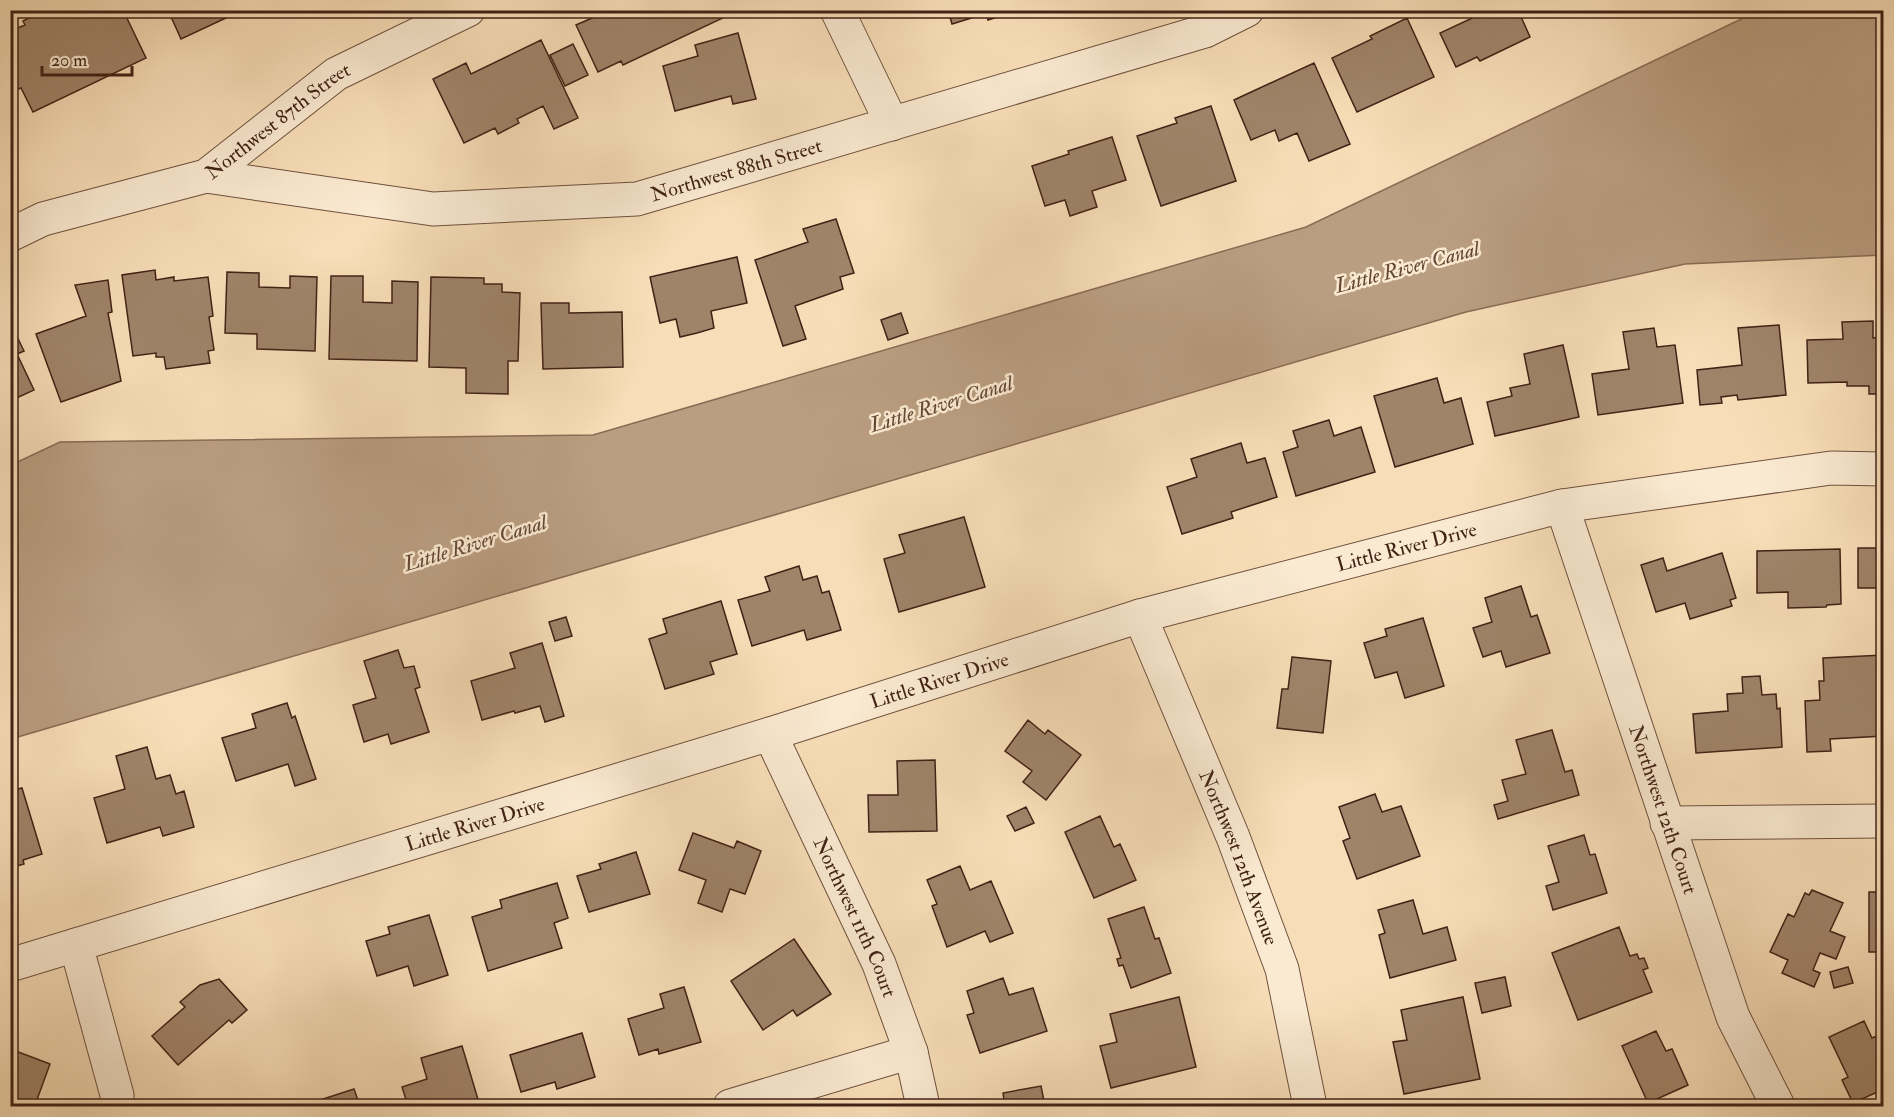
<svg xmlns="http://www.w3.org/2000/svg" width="1894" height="1117" font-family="'IM FELL Double Pica',serif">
<rect width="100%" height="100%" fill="#f8deb8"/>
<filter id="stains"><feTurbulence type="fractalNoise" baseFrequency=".00333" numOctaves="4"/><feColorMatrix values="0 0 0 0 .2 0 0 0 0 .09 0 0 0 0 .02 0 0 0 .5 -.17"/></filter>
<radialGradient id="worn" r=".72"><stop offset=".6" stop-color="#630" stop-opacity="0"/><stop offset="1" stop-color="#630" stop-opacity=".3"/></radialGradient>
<path fill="#ba9e81" stroke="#8a6c56" stroke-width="1.5" d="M1758,11h125v244l-198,9 -219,48 -1455,427v-274l49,-23 533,-7 713,-208z"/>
<path fill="#a0846a" stroke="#412216" stroke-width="1.5" d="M44,10h79l23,48 -113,54 -12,-24 -11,4v-61l15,-6 -2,-4z
M168,10h75l-62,29z
M597,10h125l3,7 -102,48 -2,-4 -23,11 -22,-47 23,-10z
M948,10h28l2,6 -26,8z
M985,10h35l-32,10z
M1482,10h36l12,27 -50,24 -3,-4 -21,10 -16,-34 43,-20z
M1592,10h16l-13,7z
M1407,18l27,59 -77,35 -25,-54 40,-19 -2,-3z
M738,33l18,66 -23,5 -2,-8 -56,15 -12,-45 35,-10 -3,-11z
M541,40l37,78 -24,11 -11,-23 -26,13 2,4 -21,11 -3,-6 -31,15 -31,-64 33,-16 5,11z
M573,44l15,31 -23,11 -15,-31z
M1314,63l36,81 -41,17 -12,-28 -18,8 -4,-11 -24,10 -17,-40z
M1211,106l25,75 -75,25 -24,-70 40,-13 -2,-5z
M1112,137l14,43 -34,11 5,16 -27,9 -5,-16 -20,6 -13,-40 37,-12 -1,-3z
M836,219l18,54 -14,4 3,12 -48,17 11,33 -23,7 -28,-86 53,-18 -5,-13z
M737,257l10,46 -36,8 3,17 -17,5 -17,4 -4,-18 -16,4 -10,-46z
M155,270l1,10 18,-3v4l34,-4 5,39 -4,1 5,33 -6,1 2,12 -44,6 -2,-12h-8v-4l-23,3 -11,-81z
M227,272l32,1v14l31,1v-12l27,1 -2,74 -58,-2v-15l-32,-1z
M331,276h32v26l29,1v-22l26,1 -1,79 -88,-2z
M431,277l53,1v6h18v8l18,1 -2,68h-10v33l-42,-1v-25l-37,-1z
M108,280l4,32 -4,1 13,68 -60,21 -25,-68 50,-18 -11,-31z
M541,303h28v10l53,-1 1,55 -80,2z
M901,313l7,20 -20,7 -7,-20z
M1873,321v17l11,-1v57h-15v-8h-22v-4l-39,1 -1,-43 36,-1 -1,-17z
M10,322l14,29 -7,3 17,36 -24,11z
M1779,325l7,70 -48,5 -1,-5 -16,2 1,6 -22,2 -3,-35 45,-5 -4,-37z
M1654,328l3,19 18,-2 8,58 -85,12 -6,-41 37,-5 -6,-37z
M1563,345l16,72 -84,19 -8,-34 25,-6 -2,-8 20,-4 -6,-30z
M1437,378l7,25 17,-5 12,46 -78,23 -21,-71z
M1329,420l5,16 27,-9 14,45 -79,24 -13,-44 15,-5 -5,-16z
M1241,443l6,20 18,-5 12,39 -46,15 2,6 -51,16 -15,-47 30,-10 -6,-18z
M964,517l21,70 -86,25 -15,-53 21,-6 -6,-18z
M1858,548h26v40h-26z
M1840,549l1,55 -14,1 -1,2 -38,1v-16l-31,1v-42z
M1722,553l14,45 -6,2 2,6 -42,13 -5,-16 -29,9 -15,-47 22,-7 4,13z
M799,566l4,14 14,-4 5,17 7,-2 12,39 -34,10 -3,-10 -52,16 -14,-46 32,-9 -5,-14z
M1521,586l10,31 6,-2 13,38 -44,14 -5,-16 -18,6 -10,-29 19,-6 -7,-24z
M721,601l16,53 -27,8 4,12 -49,15 -16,-50 18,-6 -4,-14z
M566,617l6,19 -17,5 -6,-19z
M1423,618l21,68 -39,12 -8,-26 -22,6 -11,-35 23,-7 -2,-7z
M542,643l22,73 -19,6 -5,-16 -25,7 -1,-2 -32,9 -11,-39 44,-13 -5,-15z
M398,650l6,18 10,-2 6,21 -5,2 14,43 -38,12 -3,-10 -24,8 -11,-37 23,-7 -12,-37z
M1884,655v81l-54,3 1,12 -24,1 -2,-51 15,-1 -1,-19h5l-1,-23z
M1292,657l39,4 -8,72 -46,-5 5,-39h6z
M1760,676l2,19 14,-1 1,15 3,-1 2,39 -86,6 -3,-39 35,-3 -1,-17 16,-1 -1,-16z
M287,703l5,15 3,-2 21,63 -21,7 -7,-22 -52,17 -14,-43 34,-10 -4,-14z
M1028,720l17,14 3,-4 33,25 -35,45 -23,-18 9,-11 -27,-20z
M1552,730l13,42 7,-2 7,25 -81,24 -4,-14 14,-4 -6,-21 24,-6 -10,-34z
M147,747l9,32 14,-4 6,19 8,-3 10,36 -31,9 -3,-9 -53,16 -13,-45 31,-9 -9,-33z
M935,760l2,71 -68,1 -1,-37h30l-1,-34z
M22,788l20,66 -19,6 1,4 -14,4v-77z
M1375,794l7,18 19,-6 19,50 -63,23 -14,-38 7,-3 -11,-31z
M1026,807l8,16 -19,8 -8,-15z
M1100,816l14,31 6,-3 16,36 -42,18 -29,-66z
M693,833l41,15 3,-7 24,10 -16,43 -15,-5 -8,23 -24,-9 8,-23 -27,-10z
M1584,835l6,20 5,-1 12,39 -54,17 -7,-24 13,-4 -11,-36z
M636,852l14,42 -61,18 -12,-36 24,-7 -2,-5z
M960,866l10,24 21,-9 22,52 -23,9 -5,-11 -38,16 -15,-41 5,-2 -10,-24z
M557,883l11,35 -14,5 8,25 -74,23 -16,-54 30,-9 -2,-8z
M1812,890l31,13 -13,28 15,6 -9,22 -16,-6 -7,17 7,3 -6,14 -32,-14 6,-13 -18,-8 18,-38 6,3 11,-24 4,2z
M1869,892h15v60h-15z
M1413,900l10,34 24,-7 9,33 -66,18 -11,-43 6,-2 -7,-23z
M1144,907l11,32 4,-1 12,35 -40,15 -8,-23 -4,1 -2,-7 4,-1 -13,-39z
M429,915l19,60 -34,11 -6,-20 -31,10 -11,-35 24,-7 -2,-7z
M1619,927l11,29 7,-2 2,5 5,-1 4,10 -5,2 9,22 -74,28 -26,-67z
M794,939l37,55 -34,22 -4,-6 -30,20 -32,-49z
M1848,967l5,16 -19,5 -4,-16z
M1505,977l6,29 -29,7 -7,-30z
M1003,978l6,17 24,-7 14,43 -67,22 -13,-38 7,-2 -7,-22z
M219,979l28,31 -15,13 -3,-3 -51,45 -26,-29 33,-29 -5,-5 20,-17z
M684,987l17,55 -42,12 -1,-5 -19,6 -11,-36 36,-11 -4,-14z
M1179,997l17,70 -85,21 -11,-42 17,-4 -7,-28z
M1463,997l17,82 -76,15 -11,-52 14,-2 -6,-30z
M1864,1021l8,17 12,-5v56l-31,14 -11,-23 6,-3 -19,-40z
M1656,1031l10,20 6,-2 16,36 -40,18 -26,-57z
M582,1033l13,44 -38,12 -2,-7 -34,10 -11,-37z
M462,1046l18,60h-72l-6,-19 25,-8 -6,-21z
M13,1050l37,14 -15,41 -7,-2 -1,3h-17v-51z
M1041,1086l4,20h-40l-2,-13z
M354,1089l6,17h-41l-2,-5z"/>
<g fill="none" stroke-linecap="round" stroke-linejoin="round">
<defs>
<g id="minor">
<path d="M837,10l55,114"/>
<path id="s1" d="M206,176l227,33 204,-10 568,-168 42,-21"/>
<path id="s2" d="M10,235l33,-16 163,-43 130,-102 132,-64"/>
<path id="s3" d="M1562,506l171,511 45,89"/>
<path id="s4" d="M1140,616l93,221 49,132 28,137"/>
<path id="s5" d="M770,734l109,230 32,88 12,54"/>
<path d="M1667,823l217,-2"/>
<path d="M76,945l41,150v11"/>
<path id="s6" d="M10,965l760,-231 370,-118 422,-110 269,-38 53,1"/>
<path d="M730,1106l181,-54"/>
</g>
</defs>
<use href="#minor" stroke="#6f513e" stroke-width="35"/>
<use href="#minor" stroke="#faead1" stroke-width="33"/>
</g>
<g text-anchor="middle" stroke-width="5" stroke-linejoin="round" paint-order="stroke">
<g font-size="20" fill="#412216" stroke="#faead1">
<text dy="7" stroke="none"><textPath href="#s2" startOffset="296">Northwest 87th Street</textPath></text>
<text dy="7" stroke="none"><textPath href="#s1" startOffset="537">Northwest 88th Street</textPath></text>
<text dy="7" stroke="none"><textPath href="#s6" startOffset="1458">Little River Drive</textPath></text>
<text dy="7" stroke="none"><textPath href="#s6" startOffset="972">Little River Drive</textPath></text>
<text dy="7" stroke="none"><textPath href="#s3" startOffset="320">Northwest 12th Court</textPath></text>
<text dy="7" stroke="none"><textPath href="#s6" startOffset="486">Little River Drive</textPath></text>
<text dy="7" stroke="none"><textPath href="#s4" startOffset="261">Northwest 12th Avenue</textPath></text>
<text dy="7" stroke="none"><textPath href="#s5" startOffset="202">Northwest 11th Court</textPath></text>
</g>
<g font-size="21" font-style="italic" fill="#654736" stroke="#faead1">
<text transform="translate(1407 267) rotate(-15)" y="7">Little River Canal</text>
<text transform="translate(941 404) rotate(-17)" y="7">Little River Canal</text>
<text transform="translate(475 543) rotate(-17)" y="7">Little River Canal</text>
</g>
</g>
<rect width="1894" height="1117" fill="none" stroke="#f8deb8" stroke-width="36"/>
<rect x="12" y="12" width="1870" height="1093" fill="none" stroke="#412216" stroke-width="3"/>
<rect x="18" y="18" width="1858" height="1081" fill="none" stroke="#412216" stroke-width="1.5"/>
<path d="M42 66v9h90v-9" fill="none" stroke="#412216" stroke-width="3"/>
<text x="51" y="66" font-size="18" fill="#412216" stroke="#faead1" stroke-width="4.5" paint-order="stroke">20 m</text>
<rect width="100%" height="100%" filter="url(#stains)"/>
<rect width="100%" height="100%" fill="url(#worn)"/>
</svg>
